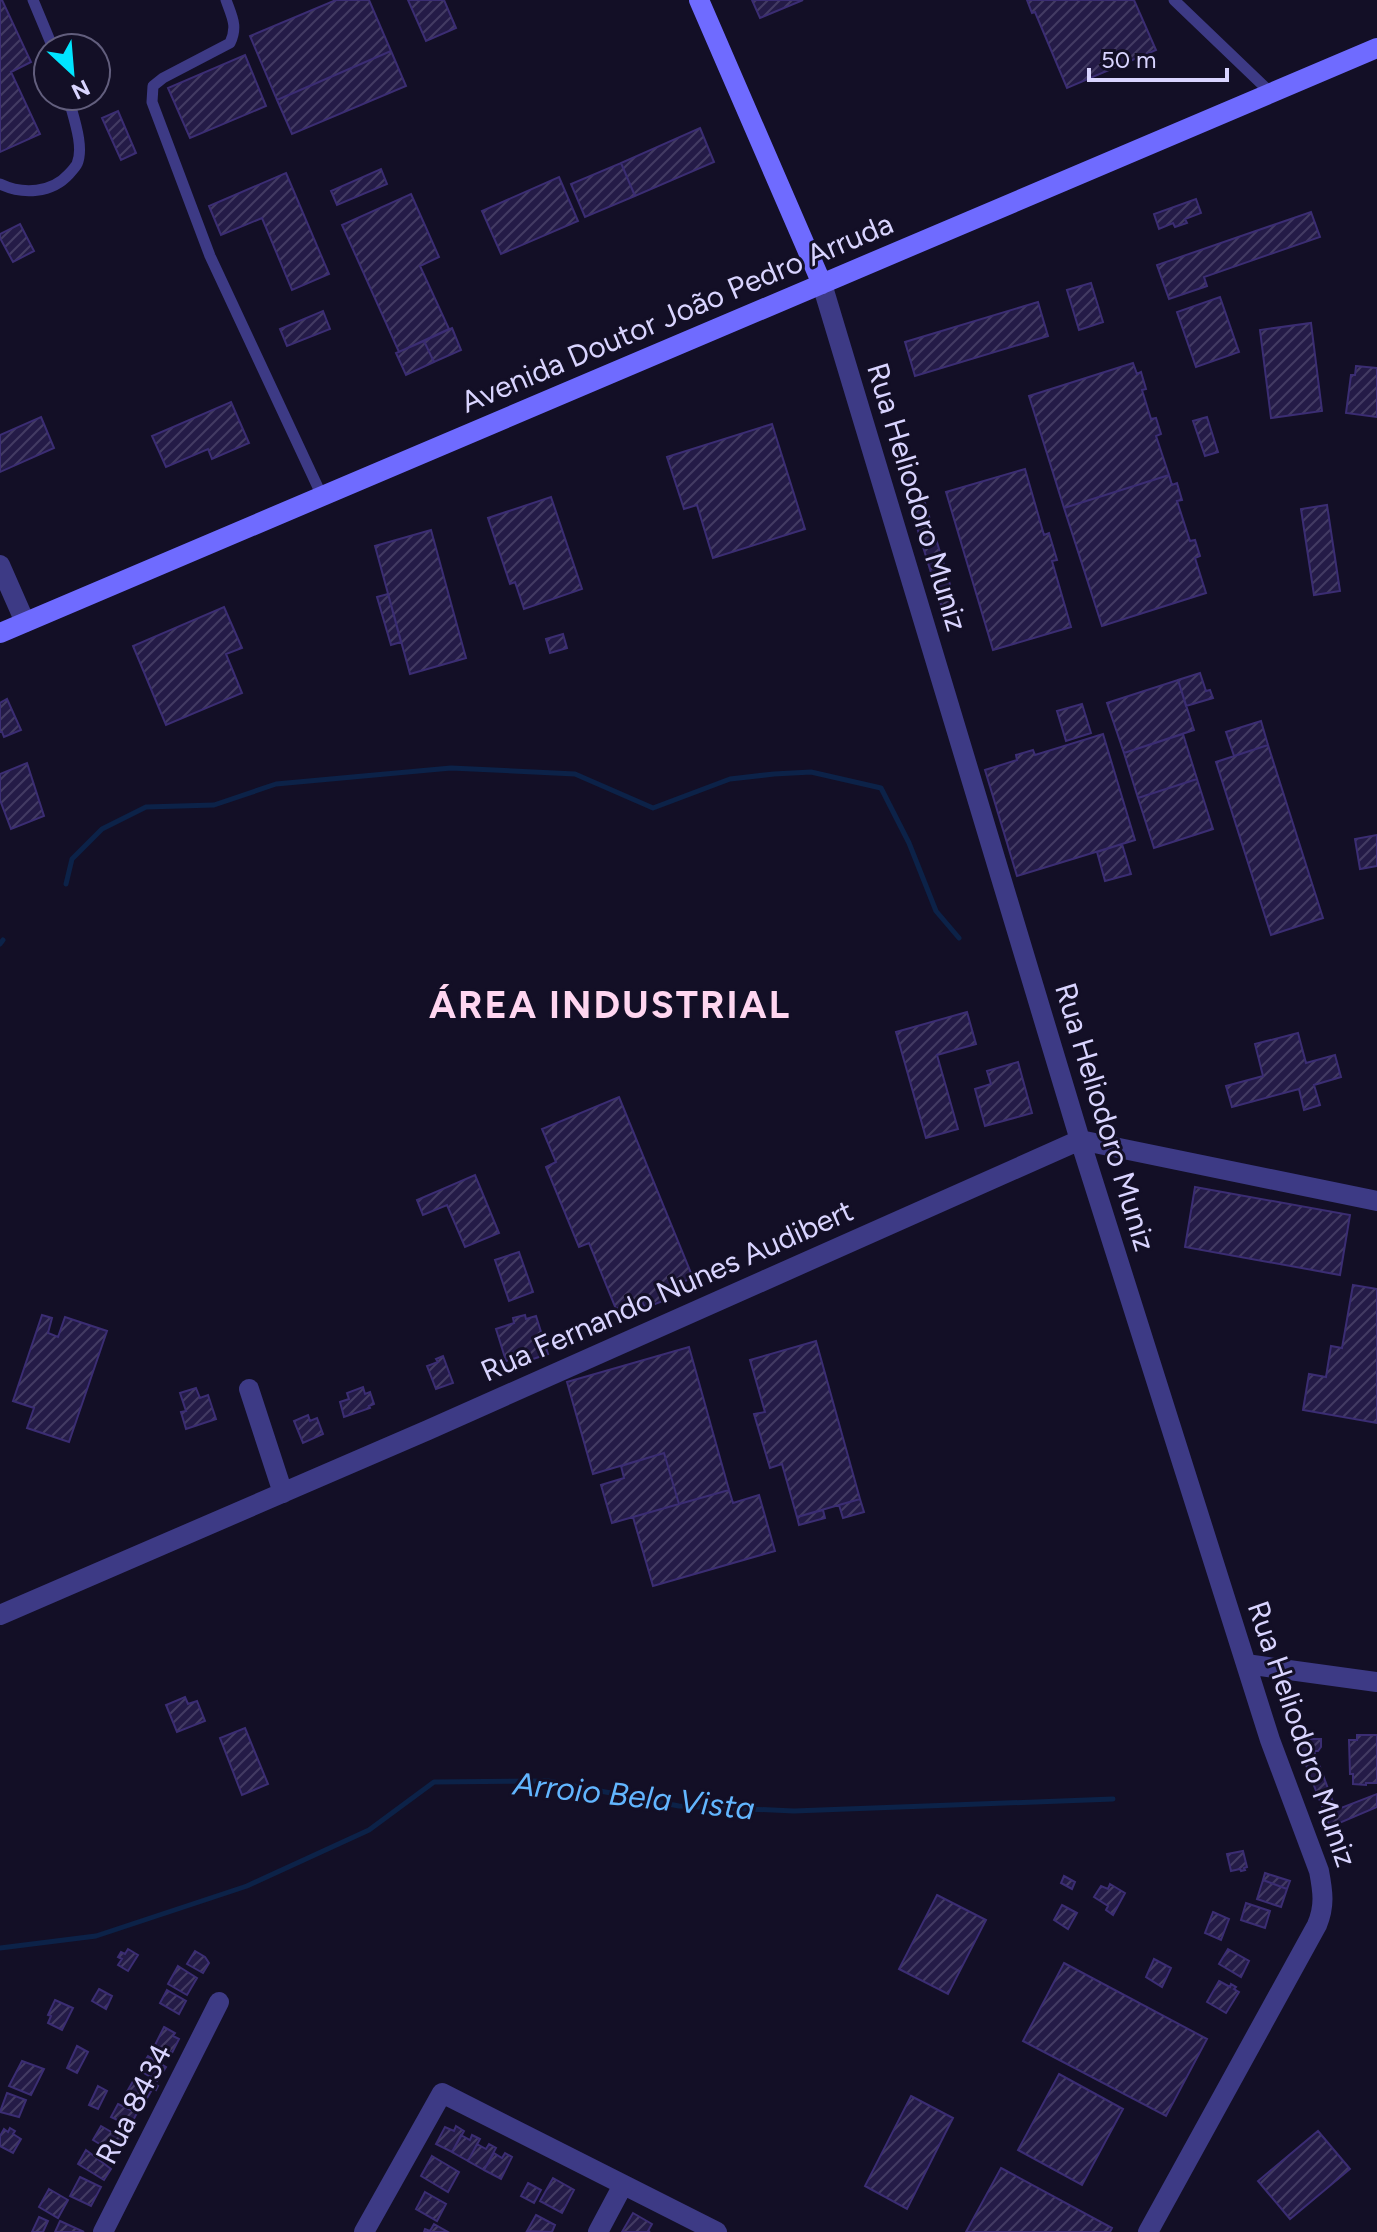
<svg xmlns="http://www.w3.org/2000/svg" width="1377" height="2232" font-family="Figtree,sans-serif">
<defs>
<pattern id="building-hatch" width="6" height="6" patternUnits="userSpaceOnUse" patternTransform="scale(2)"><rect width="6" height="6" fill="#241b47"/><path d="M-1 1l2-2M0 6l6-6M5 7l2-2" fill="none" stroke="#433b63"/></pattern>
</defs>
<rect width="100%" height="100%" fill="#130f26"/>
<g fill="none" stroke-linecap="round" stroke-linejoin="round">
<path stroke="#0c2248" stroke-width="5" d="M66,884l6,-25 30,-30 44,-22 68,-2 62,-21 175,-16 124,6 78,34 77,-29 44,-5 37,-2 70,16 28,55 27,68 23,27
M0,944l3,-4
M0,1948l96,-12 151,-50 122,-56 65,-48 114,-1 131,25 115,5 319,-12"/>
</g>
<path fill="url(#building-hatch)" stroke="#3b2d73" stroke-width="2" d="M2,0l29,62 -20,10 29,62 -40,18v-151z
M336,0h33l22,51 -114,49 -27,-64z
M408,0h36l12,28 -30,13z
M752,0h51l-43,18z
M1027,0h107l22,50 -89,38 -32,-76 -3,1z
M391,51l15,35 -114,48 -15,-34z
M245,55l21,51 -76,32 -22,-50z
M118,111l18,42 -15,7 -19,-42z
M700,128l14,34 -79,34 -14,-33z
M621,163l14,33 -50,21 -14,-33z
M381,169l6,15 -50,21 -6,-14z
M286,173l43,101 -37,16 -30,-72 -41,17 -12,-29z
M559,177l19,44 -77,33 -19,-43z
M411,194l28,63 -19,9 29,63 -50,23 -57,-127z
M1196,199l5,14 -16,6 2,4 -12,4 -2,-4 -14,6 -5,-15z
M1311,212l9,25 -116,40 3,9 -38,13 -12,-34z
M20,224l14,27 -21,11 -13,-24v-4z
M1091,283l12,39 -24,8 -12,-40z
M1220,297l19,55 -43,15 -19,-55z
M1038,302l10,34 -133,40 -10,-34z
M323,311l7,18 -43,17 -7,-17z
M1311,323l11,88 -51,7 -11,-88z
M452,328l9,22 -27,12 -10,-21z
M424,341l10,21 -28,13 -10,-22z
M1133,363l4,11 4,-2 5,17 -4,1 9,29 5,-1 5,16 -5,2 13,39 -105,33 -35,-112z
M1356,366l21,2v49l-31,-4 5,-38h4z
M231,402l18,41 -37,16 -4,-10 -42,18 -14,-31z
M41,417l13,31 -54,24v-37z
M1207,417l11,35 -13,4 -12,-35z
M772,424l33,105 -92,29 -16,-53 -13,4 -17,-52z
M1025,469l19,66 5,-2 8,27 -5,1 19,66 -78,23 -47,-158z
M911,470l4,12 -8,3 -4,-12z
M1169,475l3,10 5,-2 5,17 -5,1 13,40 5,-1 5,16 -5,2 11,35 -104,33 -38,-118z
M551,497l31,92 -58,20 -9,-27 -5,2 -22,-66z
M924,500l32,104 -14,4 -32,-103z
M1327,505l13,86 -26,4 -13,-86z
M431,530l35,128 -56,16 -35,-128z
M388,594l13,48 -10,3 -14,-48z
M224,607l18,41 -16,6 16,39 -76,32 -33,-79z
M563,634l4,14 -17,5 -4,-14z
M1200,673l6,18 4,-1 3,8 -27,8 -8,-26z
M1178,680l16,50 -70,23 -17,-50z
M7,699l14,31 -17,7 -2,-5h-2v-29z
M1082,704l9,29 -25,8 -9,-30z
M1261,721l7,24 -34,11 -8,-24z
M1103,734l32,106 -118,36 -32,-106 32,-10 -1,-5 17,-5 2,5z
M1183,734l14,45 -59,19 -14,-45z
M1268,745l55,173 -52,17 -55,-173z
M27,763l17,53 -33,13 -11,-29v-26z
M1197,779l16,50 -59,19 -16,-50z
M1377,835v31l-17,3 -5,-30z
M1122,844l9,30 -26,7 -8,-29z
M967,1012l9,32 -39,11 21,74 -32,9 -30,-106z
M1298,1033l8,30 29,-8 6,22 -27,8 6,20 -16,5 -5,-21 -67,18 -6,-21 37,-10 -8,-32z
M1018,1062l14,51 -47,13 -10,-37 16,-5 -4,-13z
M619,1097l74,181 -34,13 4,10 -18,7 -4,-9 -25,10 -27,-66 -10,4 -33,-80 10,-5 -14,-33z
M475,1175l24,58 -34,14 -18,-42 -24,10 -6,-15z
M1195,1187l155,28 -10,60 -155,-28z
M519,1252l14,40 -24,9 -14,-41z
M1353,1285l24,4v134l-74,-13 6,-36 17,3 5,-31 11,2z
M42,1315l10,3 -4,15 10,4 7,-20 42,14 -38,111 -42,-14 7,-20 -21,-7z
M525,1315l1,4 10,-3 12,38 -21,7 -2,-6 -19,6 -10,-32 18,-6 -1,-5z
M816,1341l44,158 -63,18 -15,-53 -12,4 -16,-54 11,-2 -15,-52z
M689,1347l40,143 -50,14 -15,-51 -71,21 -26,-92z
M443,1356l10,27 -17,6 -9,-23 11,-4 -2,-3z
M363,1387l2,7 5,-2 4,12 -5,2 1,2 -26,9 -4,-15 9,-3 -2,-6z
M196,1388l4,10 8,-3 8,24 -30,10 -5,-17 5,-1 -6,-18z
M308,1415l2,6 7,-3 6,16 -20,9 -9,-22z
M664,1453l15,51 -67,19 -11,-38 23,-7 -3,-12z
M729,1490l4,13 26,-8 16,56 -122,35 -20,-69z
M860,1499l4,13 -21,6 -4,-13z
M823,1510l2,8 -26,7 -2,-8z
M185,1697l3,7 9,-3 8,20 -28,11 -11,-27z
M245,1728l23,56 -26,11 -22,-57z
M1357,1735h20v48h-11v2l-13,-1v-10h-3l-1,-34h8z
M1296,1739h25v8l-3,4h-4l22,59 41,-16v13l-47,20z
M1243,1851l4,16 -3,1 1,2 -4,1 -1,-2 -9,2 -4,-17z
M1265,1873l25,8 -3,8 -24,-9z
M1064,1876l11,6 -3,7 -11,-6z
M1263,1880l24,9 -6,18 -24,-8z
M1110,1884l15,9 -12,22 -7,-5 2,-4 -14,-9 7,-11 7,3z
M937,1895l49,25 -38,74 -49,-25z
M1246,1903l24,8 -5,17 -24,-8z
M1062,1905l15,8 -9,16 -14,-9z
M1213,1912l16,7 -8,21 -16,-7z
M128,1949l10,6 -10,16 -10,-6 4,-6 -4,-2 3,-5 4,2z
M1228,1949l21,12 -8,16 -22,-13z
M195,1951l10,6 4,6 -6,10 -16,-9z
M1154,1959l17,9 -9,19 -16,-10z
M1064,1963l143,76 -41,77 -143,-75z
M178,1966l19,12 -10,17 -19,-11z
M1219,1981l11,6 1,-3 5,3 -2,2 5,3 -13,21 -19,-11z
M99,1989l13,7 -6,13 -14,-8z
M167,1990l19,11 -7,13 -19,-11z
M55,2000l18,8 -11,22 -14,-7 3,-7 -3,-1z
M164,2027l11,6 -2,3 6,3 -7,14 -17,-8z
M77,2046l11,6 -11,21 -10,-5z
M148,2056l18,11 -9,14 -18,-11z
M22,2061l22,8 -13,26 -22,-9z
M1059,2074l64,35 -41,76 -64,-35z
M136,2076l22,10 -2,4 -3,-2 -10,17 -18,-10z
M98,2086l9,5 -9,18 -9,-4z
M7,2093l19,7 -7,17 -19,-5z
M911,2096l42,22 -46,91 -42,-23z
M118,2104l19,9 -7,13 -19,-9z
M101,2126l26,15 -9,14 -25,-15z
M456,2126l8,5 -12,21 -16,-8 9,-17 9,4z
M10,2128l5,3 -2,3 8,5 -8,14 -13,-7v-10l4,-7 4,3z
M1318,2131l32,38 -60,50 -32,-38z
M461,2135l9,5 2,-5 8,4 -12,22 -16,-9z
M477,2144l9,5 3,-5 7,4 -12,22 -16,-9z
M86,2150l25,19 -7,11 -26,-16z
M494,2153l8,5 3,-5 7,4 -11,22 -17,-9z
M432,2156l27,16 -11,20 -27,-16z
M1001,2168l111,60 -2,4h-144z
M80,2177l21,10 -10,19 -21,-10z
M553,2178l21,12 -12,23 -22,-12z
M528,2183l13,7 -7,13 -13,-7z
M49,2189l19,11 -10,18 -19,-11z
M425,2192l21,12 -9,17 -21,-12z
M633,2213l19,11 -4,7 2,1h-28z
M536,2215l19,10 -3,7 -25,-1z
M39,2217l9,4 -5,11h-11z
M60,2221l24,11h-29z
M434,2224l14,8h-24l1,-3 5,2z"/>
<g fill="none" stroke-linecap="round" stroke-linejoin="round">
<path stroke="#3d3a85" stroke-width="11" d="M33,0l20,48
M226,0c6,17 12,26 4,43l-67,35 -10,8 -1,16 58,154 112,240
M1174,0l97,93
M0,184c23,11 52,9 69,-10 1,-1 8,-9 8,-10 8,-18 -5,-50 -9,-68"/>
<path stroke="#3d3a85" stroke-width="20" d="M822,284l258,856 190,600 49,131c4,21 6,35 -2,54l-169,307
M0,565l25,57
M249,1389l34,104
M0,1615l428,-185 652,-290 297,61
M1246,1664l131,18
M103,2232l116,-230
M364,2232l78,-139 275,139
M598,2232l25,-47"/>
<path stroke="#6f6bff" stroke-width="20" d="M699,0l123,284
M0,633l1377,-585"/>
</g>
<g text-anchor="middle" stroke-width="6" stroke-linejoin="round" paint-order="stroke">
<g font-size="30" fill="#d9d4ff" stroke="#130f26">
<text transform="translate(677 313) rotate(-23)" y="10">Avenida Doutor João Pedro Arruda</text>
<text transform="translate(917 497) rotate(73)" y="10">Rua Heliodoro Muniz</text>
<text transform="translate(1105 1117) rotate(73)" y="10">Rua Heliodoro Muniz</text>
<text transform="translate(667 1291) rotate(-24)" y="10">Rua Fernando Nunes Audibert</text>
<text transform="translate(1302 1734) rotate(71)" y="10">Rua Heliodoro Muniz</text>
<text transform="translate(134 2104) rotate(-63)" y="10">Rua 8434</text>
</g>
<g font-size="32" font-style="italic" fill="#62b6ff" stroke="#130f26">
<text transform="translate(634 1796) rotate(6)" y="11">Arroio Bela Vista</text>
</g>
<g font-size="38" font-weight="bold" letter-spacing="2" fill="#ffd6f0" stroke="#130f26">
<text x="610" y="1018">ÁREA INDUSTRIAL</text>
</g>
</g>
<g transform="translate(72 72) rotate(154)"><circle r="38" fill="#130f26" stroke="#625e7d" stroke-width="2"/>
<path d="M0-6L14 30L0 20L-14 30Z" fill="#00e5ff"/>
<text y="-12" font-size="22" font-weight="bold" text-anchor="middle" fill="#d9d4ff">N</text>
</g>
<path d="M1089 68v12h138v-12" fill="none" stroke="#d9d4ff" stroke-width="4"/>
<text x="1101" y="68" font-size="24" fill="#d9d4ff" stroke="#130f26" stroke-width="6" paint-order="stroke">50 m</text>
</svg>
